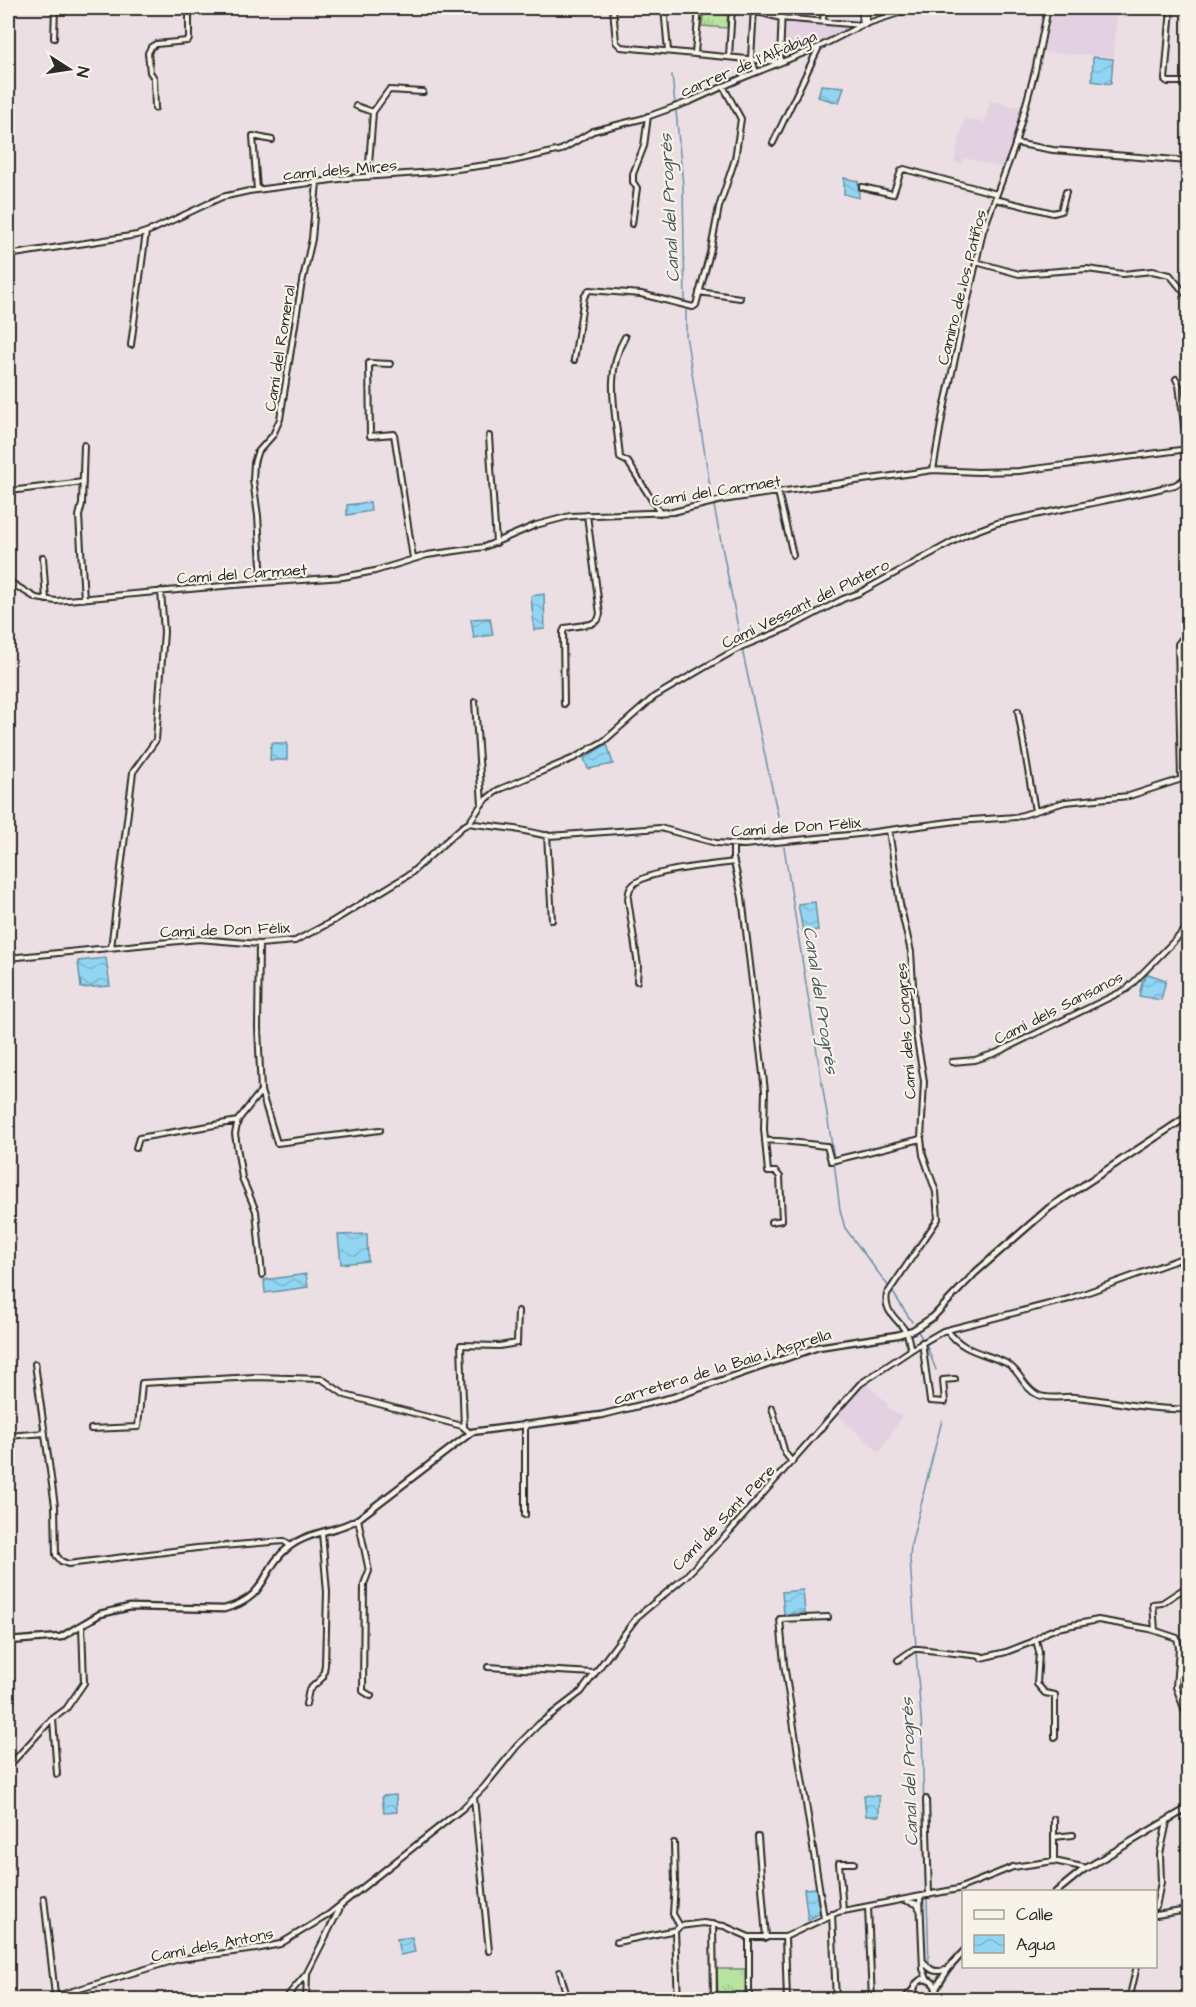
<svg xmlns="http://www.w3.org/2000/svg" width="1196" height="2007" font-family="'Architects Daughter',sans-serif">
<defs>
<pattern id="park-tufts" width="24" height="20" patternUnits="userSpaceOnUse" patternTransform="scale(1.5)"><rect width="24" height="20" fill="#b9e3a0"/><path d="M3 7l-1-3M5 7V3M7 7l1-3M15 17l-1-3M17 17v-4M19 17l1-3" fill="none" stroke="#9fc38a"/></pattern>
<pattern id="water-waves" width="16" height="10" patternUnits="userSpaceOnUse" patternTransform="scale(1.5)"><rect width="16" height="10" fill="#91d5f3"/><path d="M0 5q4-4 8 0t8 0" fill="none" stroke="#7db7d0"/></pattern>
</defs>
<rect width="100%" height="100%" fill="#ebdfe4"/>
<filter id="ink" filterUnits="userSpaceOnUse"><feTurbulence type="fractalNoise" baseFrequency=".0167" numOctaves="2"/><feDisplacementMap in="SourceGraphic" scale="12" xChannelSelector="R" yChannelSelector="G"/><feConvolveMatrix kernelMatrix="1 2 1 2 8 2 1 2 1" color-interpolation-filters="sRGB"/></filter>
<g filter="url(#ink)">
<path fill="#e3d1e2" d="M1052,8h65l-3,49 -71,-5z
M787,22l32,2 34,3 -63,29 -5,-1z
M990,101l32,6 -18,61 -40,-10 -3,6 -7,-2 11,-44 19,5z
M867,1384l21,20 -2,3 16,9 -22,37 -43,-38 15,-19z"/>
<path fill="url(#park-tufts)" stroke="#728766" stroke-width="1.5" d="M704,8l24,2 -1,18 -25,-2z
M717,1969h28v30h-27z"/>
<path fill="url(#water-waves)" stroke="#6891a3" stroke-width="1.5" d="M1093,57l20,2 -2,25 -19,-3z
M821,85l23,2 -5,16 -21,-6z
M844,178l14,3 1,17 -15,-4z
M370,502l1,9 -24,4v-10z
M544,594l1,35 -11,1 -3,-34z
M490,618l3,17 -19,3 -3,-19z
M271,743h16v17h-17z
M607,744l6,20 -25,5 -4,-11z
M815,902l3,28 -15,2 -5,-28z
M106,958l4,28 -29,2 -3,-27z
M1148,974l18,6 -5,20 -22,-4 3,-14z
M367,1234l1,27 -27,3 -3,-29z
M306,1274l2,13 -43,6 -1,-13z
M803,1590l2,23 -21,1 -2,-22z
M396,1795l1,17 -13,1 -2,-17z
M864,1795l15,1v20h-13z
M816,1888l4,25 -12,7 -4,-31z
M412,1937l3,15 -15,3 -3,-16z"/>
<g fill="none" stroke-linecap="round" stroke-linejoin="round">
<path stroke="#6891a3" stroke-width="1.5" d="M672,75l3,30
M676,111l7,75 2,118
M686,309v26l26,164
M714,506l27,137
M742,649l41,190
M784,847l50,311
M834,1162l6,48 5,18 44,59
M892,1291l20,31
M917,1330l5,8
M926,1344l10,26
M923,1495l19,-75
M916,1647l-6,-88 1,-14 12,-48
M916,1652l6,79 4,162
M927,1899l2,66"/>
<defs>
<path id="minor" d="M613,8l3,34 5,5 159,15 2,-54
M664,8l4,43
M741,8l40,10 80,7
M754,8l-3,50 5,14
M1171,8l-6,72 3,2h20
M823,21l1,-13
M866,24v-16
M862,25v-17
M54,38l1,-30
M695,53l4,-45
M729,56l3,-48
M356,106l17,6
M155,108l-1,-30 -4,-6 -2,-19 3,-6 5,-3 31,-3 2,-2v-31
M773,143l46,-96
M1015,143l38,7 135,11
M368,177l5,-65 16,-22 34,2
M862,187l31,7 8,-23 3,-2 93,25
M257,190l-4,-54 19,4
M995,199l58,14 8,-2 5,-19
M632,224l5,-36 -4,-6v-8l11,-28 4,-30
M8,255l129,-20 15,-5 70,-33 27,-6 98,-13 88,-6 73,-10 53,-12 32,-19 48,-12 50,-18 51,-23 77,-31 43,-22 52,-17
M976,262l43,12 68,-5 36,5 29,-3 18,4 17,21
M8,268v-13
M699,292l41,6
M625,337c-22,38 -8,80 -5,121l8,4 32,51
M131,345l15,-113
M574,360l10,-63 5,-7 52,4 52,13 3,-2 15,-56 8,-42 16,-48 6,-40 -18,-33
M390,364l-21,-1 1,73 24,-2 19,124
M1176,379l3,6 8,64
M489,436l7,107
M84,445l-2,59 -3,12 5,83
M933,470l9,-52 41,-187 31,-83 21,-77 13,-63
M18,490l65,-8
M778,492l15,63
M43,557l3,43
M8,581l28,17 20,3 178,-16 109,-8 32,-6 52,-16 57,-8 52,-22 34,-9 103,-4 49,-12 191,-27 20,-3 45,2 41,-1 169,-22
M262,582l-4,-66 -5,-36 1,-17 3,-10 16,-18 7,-16 21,-132 11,-48 5,-57
M475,702l7,102
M564,704l-1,-72 2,-4 26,-4 7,-4 2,-6 -13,-99
M1018,711l17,100
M1181,778l-3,-134 4,-5
M469,823l15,-22 14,-11 76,-32 30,-17 50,-44 53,-31 34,-19 49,-20 53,-28 16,-6 106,-58 32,-12 153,-32 25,-6 13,-8
M889,830l11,74 11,48 5,82 8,47 -3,58 2,16 13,37 2,27 -51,75c-4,20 13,25 20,40 2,5 2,11 4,15
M547,835l5,85
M733,844v14l9,39 23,194 -1,38 4,43h8l4,5 2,43 -11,2
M259,944l-1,84 3,63 -23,29 -3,14 7,44 14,33 6,64
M111,948l22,-176 23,-32 8,-108 -3,-41
M8,958l191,-19 60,5 36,-3 38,-20 77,-47 52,-47 7,-4 6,1 40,5 34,7 111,-8 56,15 28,2 115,-11 98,-13 59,-4 49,-15 64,-6 59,-19
M637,981l1,-15 -10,-67c1,-5 0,-9 4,-13 13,-16 81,-21 102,-24
M952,1062l23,-2 21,-7 131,-64 61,-62
M261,1091l16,52 103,-13
M765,1141c7,-2 52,4 62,5l4,15 90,-22
M136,1148l3,-10 99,-17
M947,1330c17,23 36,22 59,33 14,7 17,25 32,32 11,5 25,1 36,2 40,3 75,14 114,12
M922,1342l8,59 15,1 -2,-22 12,-1
M35,1364l20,142 1,49 5,6 7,3 129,-16 87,-7 6,5
M772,1408l13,45 7,9
M464,1427l-3,-82 38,1 18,-3 1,-32
M91,1429l47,-2 4,-44 113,-6 67,2 23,16 117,31 8,7
M8,1436l37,-3
M525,1515v-91
M358,1519l11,52 -5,13 -1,107 8,5
M1155,1630l-2,-26 9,-1 26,-17
M1036,1640l3,12 -2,32 8,9 10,2v42
M981,1658l25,-6 26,-10 15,-10 10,-4 41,-8 52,9 27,9 2,10 -3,39 12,32
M898,1660l16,-11h5l62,7
M488,1667l106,6
M306,1704l3,-14 14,-13 2,-12 2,-73 -5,-59
M53,1719l4,55
M8,1767l43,-47 15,-11 18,-26 -2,-58
M474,1798l15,153
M926,1799l3,96
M1054,1819v42
M758,1837l8,101
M1054,1837l19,-2
M674,1843l1,40 -2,31 7,12
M920,1897l3,72 4,10
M44,1898l11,97
M907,1901l10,3 3,6
M868,1907l4,93
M1156,1907l5,-25 -1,-28 7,-32
M843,1910l-4,-47h15
M832,1914l4,86
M1156,1915l32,-5
M824,1918l-40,-254 -4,-45 48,-2
M713,1924l1,76
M749,1937v63
M785,1937l2,63
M617,1942l59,-12
M923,1961c7,9 11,12 22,9
M560,1972l8,28
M43,2000l136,-41 77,-10 24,-5 48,-29 135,-107 21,-21 33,-41 22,-22 42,-32 56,-75 47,-39 46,-47 130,-147 57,-38 26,-15 126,-32 119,-43
M284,2000l23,-27 33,-65
M306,2000l1,-26
M678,2000l-3,-69 5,-5 23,-3 21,3 25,11h36l53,-25 120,-23 55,-22 41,-6 33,7
M1129,2000l8,-34"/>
<path id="secondary" d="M8,1641l53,-4 39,-23 30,-7 94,2c46,-12 36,-40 65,-62 20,-16 48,-15 69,-28l114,-87 129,-17 73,-18 144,-50 79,-12 16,-5 20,-13 43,-45 73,-64 139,-92
M1056,1892l27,-22 105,-62
M936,1988l12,-19 16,-18
M904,2000l10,-11
M917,2000c-6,-9 -3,-17 6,-21 12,1 17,11 10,21"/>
</defs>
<use href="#minor" stroke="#2b2b2b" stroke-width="8"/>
<use href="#secondary" stroke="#2b2b2b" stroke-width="9"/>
<use href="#minor" stroke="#f7f3e8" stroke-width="4"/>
<use href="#secondary" stroke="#f7f3e8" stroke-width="4.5"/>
</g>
</g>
<g text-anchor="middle" stroke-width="4.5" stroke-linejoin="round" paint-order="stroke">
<g font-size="16" fill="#2b2b2b" stroke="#f7f3e8">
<text transform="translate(748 63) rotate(-23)" y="6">carrer de l'Alfàbiga</text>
<text transform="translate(340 169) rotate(-5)" y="6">camí dels Mires</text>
<text transform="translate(961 287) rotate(-76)" y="6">Camino de los Patiños</text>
<text transform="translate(279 348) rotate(-81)" y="6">Camí del Romeral</text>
<text transform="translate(716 490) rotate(-9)" y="6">Camí del Carmaet</text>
<text transform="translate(242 573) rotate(-4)" y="6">Camí del Carmaet</text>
<text transform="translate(805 603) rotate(-26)" y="6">Camí Vessant del Platero</text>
<text transform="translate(796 826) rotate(-4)" y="6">Camí de Don Fèlix</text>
<text transform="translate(225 929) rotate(-2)" y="6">Camí de Don Fèlix</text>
<text transform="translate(1058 1007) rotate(-27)" y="6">Camí dels Sansanos</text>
<text transform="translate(905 1031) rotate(-94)" y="6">Camí dels Congres</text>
<text transform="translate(722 1366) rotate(-17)" y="6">carretera de la Baia i Asprella</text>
<text transform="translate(723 1517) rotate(-46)" y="6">Camí de Sant Pere</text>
<text transform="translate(212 1944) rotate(-11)" y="6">Camí dels Antons</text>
</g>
<g font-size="18" font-style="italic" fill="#44565d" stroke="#f7f3e8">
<text transform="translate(669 208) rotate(-93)" y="6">Canal del Progrés</text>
<text transform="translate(821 1000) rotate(81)" y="6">Canal del Progrés</text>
<text transform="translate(909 1772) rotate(-92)" y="6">Canal del Progrés</text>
</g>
</g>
<rect width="1196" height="2007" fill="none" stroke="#f7f3e8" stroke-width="30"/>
<rect x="15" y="15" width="1166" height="1977" fill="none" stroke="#2b2b2b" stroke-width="2" filter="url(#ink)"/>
<rect x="962" y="1890" width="195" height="78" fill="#f7f3e8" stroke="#a5a39c" stroke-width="1.5"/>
<rect x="974" y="1910" width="30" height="9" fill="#f7f3e8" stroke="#a5a39c" stroke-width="1.5"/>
<text x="1016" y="1920" font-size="18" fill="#2b2b2b">Calle</text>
<rect x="974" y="1935" width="30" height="18" fill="url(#water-waves)" stroke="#a5a39c" stroke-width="1.5"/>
<text x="1016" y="1950" font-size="18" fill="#2b2b2b">Agua</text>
<g transform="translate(69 69) rotate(102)" stroke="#f7f3e8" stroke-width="4.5" paint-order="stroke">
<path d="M0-4.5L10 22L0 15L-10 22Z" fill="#2b2b2b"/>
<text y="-9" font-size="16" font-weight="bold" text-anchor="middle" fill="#2b2b2b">N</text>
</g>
</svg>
